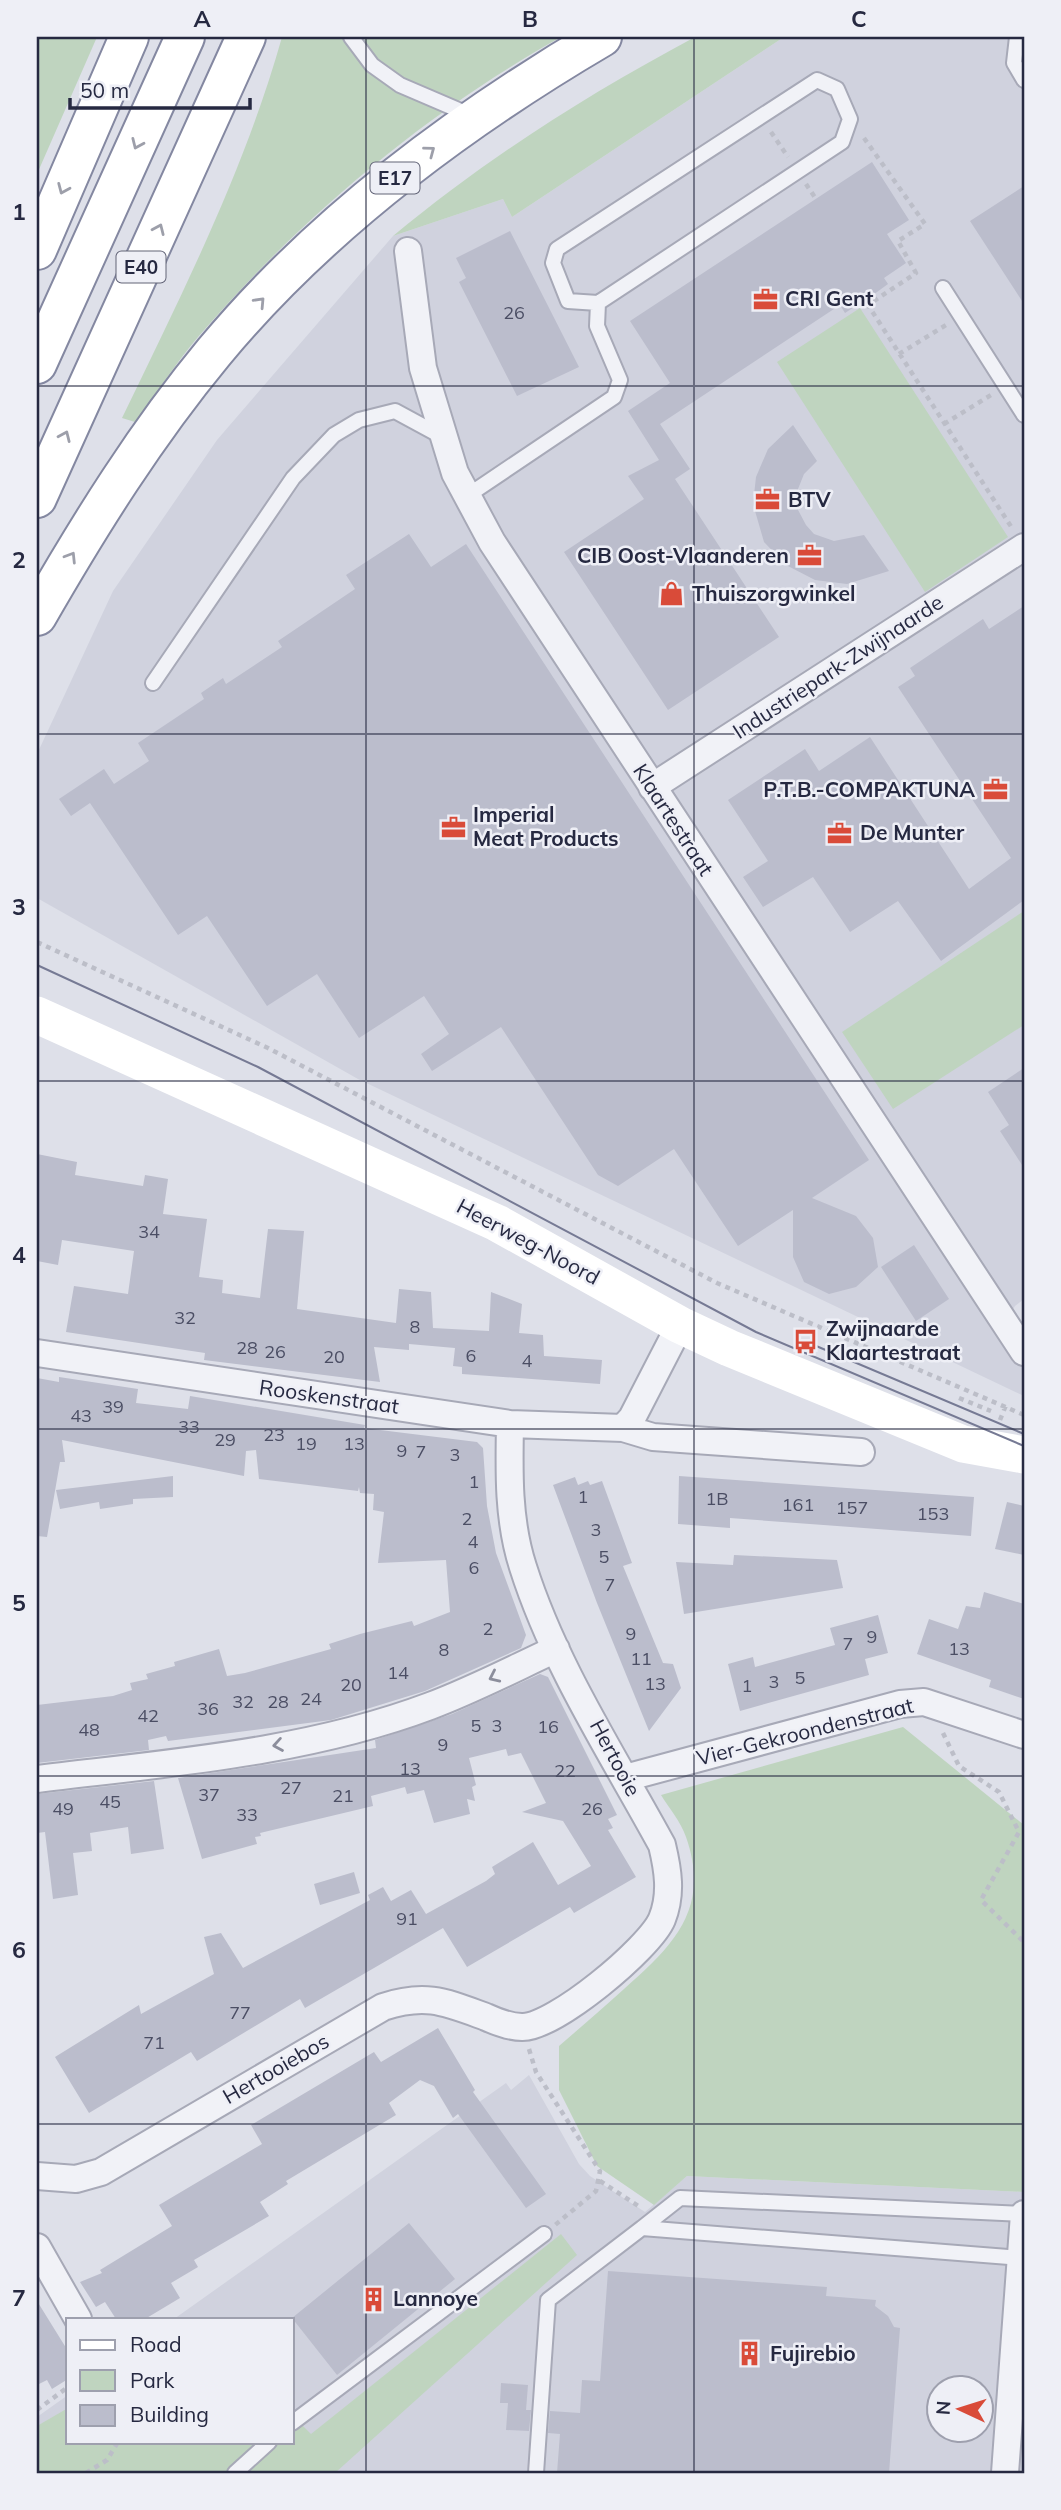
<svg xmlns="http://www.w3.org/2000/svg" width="1061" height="2510" font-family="Mulish,sans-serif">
<rect width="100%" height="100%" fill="#dee0e9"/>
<path fill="#d0d2de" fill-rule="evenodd" d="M784,37h240v1262l-9,7 -13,20 22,33v37l-666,-317 -321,-181v-144l76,-163 104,-151 176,-204 110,-37 9,18z
M529,2075l50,89 11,12 55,36 42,-36 337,16v281h-987v-56l31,-22v47h224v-123h-118l332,-236 5,7zM939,2388h42v42h-42z"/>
<path fill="#bfd4bf" d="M37,37h60l-60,137z
M282,37h279c-136,76 -262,182 -363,300 -23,27 -42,57 -63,85l-13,-4c60,-124 123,-249 160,-381z
M695,37h89l-272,180 -9,-18 -110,37c97,-80 192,-140 302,-199z
M860,308l148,229 -83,55 -148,-230z
M1024,911v114l-131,84 -51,-77z
M903,1727l121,98v367l-337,-16 -33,29 -57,-39 -38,-76v-44c22,-19 44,-38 65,-57 50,-44 87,-81 62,-152 -5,-15 -17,-29 -25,-42z
M561,2234l16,21 -242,218h-298v-47l31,-18v34h224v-27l19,19z"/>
<path fill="#bbbdcc" d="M872,162l37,58 -22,14 19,29 -22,15 4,6 -11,8 -32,21 -5,-8 -180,119 30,45 -15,10 104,158 -111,73 -104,-158 80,-53 -16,-23 31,-16 -31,-49 42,-28 -40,-62z
M1024,186v118l-54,-83z
M510,231l69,136 -62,29 -58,-114 7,-4 -10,-20z
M793,425l24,36 -13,13 -8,20 1,14 9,17 8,9 20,7 30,-6 25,36 -42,13 -32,-4 -29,-15 -22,-23 -11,-38 3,-27 12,-28z
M409,534l22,33 35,-23 403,616 -57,38 44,18 17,22 5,29 -22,20 -27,7 -25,-12 -11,-25v-47l-55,36 -64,-97 -56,37 -20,-11 -97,-148 -69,44 -11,-17 28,-20 -25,-38 -65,42 -42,-64 -50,32 -60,-90 -29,19 -88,-132 -19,13 -12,-17 45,-30 10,15 35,-23 -11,-18 66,-44 -3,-6 22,-15 3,6 56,-37 -4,-6 77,-52 -9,-14z
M1024,606v294l-83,61 -43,-60 -48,31 -37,-55 -50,30 -20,-30 25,-16 -40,-61 77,-51 14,22 51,-34 99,152 42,-31 -113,-171 17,-11 -5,-8 73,-49 6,10z
M1024,1068v100l-24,-37 9,-6 -21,-33z
M37,1154l40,8 -2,13 68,11 2,-11 23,4 -5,35 44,5 -8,58 24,3 -1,13 38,5 8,-69 36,2 -7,78 99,14 3,-34 32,3 2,36 56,3 2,-39 31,12 -3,29 24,2 1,21 58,4 -2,24 -138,-10v-7l-9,-1 2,-18 -46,-4v6l-35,-3 6,35 -176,-22 1,-7 -139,-21 8,-46 54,8 6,-43 -72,-11 -4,25 -21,-4z
M914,1245l35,54 -33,22 -35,-54z
M59,1377l79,12 -2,14 52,6 2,-13 175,29 -1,3 113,14 6,6 4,58 9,47 30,82 -5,13 -96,43 -94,29 -163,21 -2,-5 -18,4 1,10 -112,13v-58l76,-9 19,-6 -2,-7 18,-4 -2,-5 29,-8 -1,-4 45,-13 8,27 18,-3 86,-24 -2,-5 31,-10 52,-13 2,5 36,-14 -4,-52 -68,3 6,-51 -11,-2 1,-16 -14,-1 -1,-6 -1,4 -99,-12 -3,-29 -10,1 -2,25 -182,-36 3,22h-5l-13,75 -10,-1v-158l22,4z
M173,1476v21l-40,2v5l-33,5 -1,-7 -39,7 -4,-19z
M679,1476l295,21 -3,39 -241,-18v10l-52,-4z
M575,1477l3,8 10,-4 2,4 12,-4 30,82 -9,3 40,97 10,1 8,24 -32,43 -52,-128 -44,-118z
M1007,1502l17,4v49l-29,-6z
M734,1555l103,5 6,28 -159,26 -8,-52 57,3z
M984,1592l40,12v95l-35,-12 2,-7 -74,-26 12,-35 29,10 8,-23 14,2z
M878,1615l10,38 -23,6 4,16 -129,36 -12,-47 25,-7 2,10 80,-22 -5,-17z
M540,1674l8,3 69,138 -9,4 5,9 -5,2 28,47 -62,36 -4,-6 -103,60 -24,-39 -138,80 -5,-9 -103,62 -6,-9 -102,61 -34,-56 84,-52 2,9 73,-40 -10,-37 17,-4 22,35 127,-68 -2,-5 15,-8 8,14 20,-11 15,24 60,-33 9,-7 -3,-7 41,-25 25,43 33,-19 -28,-45 -41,-9 24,-9 -25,-50 -13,3 -2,-7 -37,9 7,27 -4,2 3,14 -8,-2 3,15 -36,9 -10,-33 -17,4 -2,-7 -34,9 2,10 -113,27 1,3 -6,1 2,7 -55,15 -24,-81 198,-30 -1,-8 77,-26z
M154,1781l10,68 -33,5 -3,-27 -38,6 2,18 -19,2 5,42 -25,4 -8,-67 -8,1v-39z
M354,1872l6,21 -40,12 -6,-21z
M438,2028l37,62 -2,2 73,102 -20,14 -68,-94 -5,4 -19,-32 -14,-6 -31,23 7,12 -110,66 2,3 -28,18 9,14 -75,44 4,7 -27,16 9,15 -35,21h-29l-11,-17 -9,5 -16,-25 22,-9 -2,-3 72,-44 -13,-21 103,-61 -11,-19 123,-73 7,10z
M409,2223l46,56 -118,96 -45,-57z
M608,2271l219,16 -1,9 50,4 -1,6 13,10 6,11 6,1 -11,145h-332l3,-39 -12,-1 2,-22 30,2 2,-33 18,1z
M37,2301l31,50v28l-16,10 -5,-9 -10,5z
M501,2383l27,2 -2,25h5l-2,21 -23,-1 2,-27h-8z"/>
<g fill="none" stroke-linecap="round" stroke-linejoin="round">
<defs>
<path id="lane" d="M351,37l21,28 28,20 70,30
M1017,37l-3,26 10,17
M943,288l81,127
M467,496l147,-99 6,-17 -23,-54 1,-23 244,-161 8,-23 -13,-30 -20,-9 -260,169 -4,14 15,38 30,2
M153,683l140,-205 41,-43 25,-15 36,-9 48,26
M642,2228l38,-30 344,16
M292,2423l252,-189
M235,2473l34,-31
M536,2473l12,-173 94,-72 379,30"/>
<path id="street" d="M408,251l15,117 32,105 37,69 532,810
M652,787l372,-240
M37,1353l473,71 113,4 9,-10 48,-93
M623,1428l30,9 208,15
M625,1778l275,-74 24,-2 100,33
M37,1779c131,-16 268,-26 393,-73 43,-16 85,-38 126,-57
M37,2176l39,3 25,-7 282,-165c43,-14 62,-5 103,10 11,5 23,10 36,10 32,1 128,-79 140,-108 10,-25 6,-49 0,-74 -49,-90 -108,-180 -139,-278 -15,-46 -14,-95 -13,-143
M37,2247l41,72
M1005,2473l19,-259"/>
<path id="highway" d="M37,250l92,-213
M37,364l148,-327
M37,498l209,-461
M37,616c53,-92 109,-182 177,-264 107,-129 245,-231 388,-315"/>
</defs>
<use href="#lane" stroke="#a7a9b7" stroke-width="18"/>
<use href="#street" stroke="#a7a9b7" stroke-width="30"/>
<use href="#highway" stroke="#8488a1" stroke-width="42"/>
<path stroke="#bcbec8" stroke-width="4.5" stroke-dasharray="5 5" stroke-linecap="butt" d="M771,132l17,25
M864,138l61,86 -27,17 18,32 -48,32 144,223
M806,184l10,15
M899,354l47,-29
M944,424l47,-29
M37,942l231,106 449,235 307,132
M808,1335l3,-10
M959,1398l32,13
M1000,1420l6,-15
M943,1733l16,33 40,26 20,40 -38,68 43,42
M529,2049l7,23 64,99 -4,20 -41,34
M600,2181l40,26
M37,2410l31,-23
M86,2473l21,-13 11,-18"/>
<use href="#lane" stroke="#f1f2f7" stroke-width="14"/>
<use href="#street" stroke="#f1f2f7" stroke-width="26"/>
<path stroke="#fff" stroke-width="37" d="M37,1015l460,208 183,102 49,23 234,96 61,11"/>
<use href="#highway" stroke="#fff" stroke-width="38"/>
<path stroke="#767a94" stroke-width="2" d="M37,965l221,102 498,265 268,114
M802,1340l222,94"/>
</g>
<defs><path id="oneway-chevron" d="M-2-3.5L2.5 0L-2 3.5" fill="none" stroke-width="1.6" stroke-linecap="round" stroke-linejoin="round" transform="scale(1.75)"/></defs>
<g stroke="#9d9faa">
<use href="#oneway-chevron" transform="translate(137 144) rotate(114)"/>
<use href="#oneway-chevron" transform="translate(430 151) rotate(-37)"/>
<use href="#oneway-chevron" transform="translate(63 189) rotate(113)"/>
<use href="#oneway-chevron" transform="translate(159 229) rotate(-66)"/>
<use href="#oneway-chevron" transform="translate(260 302) rotate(-47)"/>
<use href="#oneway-chevron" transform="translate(65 436) rotate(-66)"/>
<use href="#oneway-chevron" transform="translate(71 557) rotate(-58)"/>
</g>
<g stroke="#8c8e9c">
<use href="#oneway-chevron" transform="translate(494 1677) rotate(155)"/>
<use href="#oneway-chevron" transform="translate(278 1745) rotate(170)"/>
</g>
<path fill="none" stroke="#262941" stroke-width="2" stroke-opacity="0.55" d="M366,37v2436M694,37v2436M37,386h987M37,734h987M37,1081h987M37,1429h987M37,1776h987M37,2124h987"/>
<defs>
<symbol id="office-bare" viewBox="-9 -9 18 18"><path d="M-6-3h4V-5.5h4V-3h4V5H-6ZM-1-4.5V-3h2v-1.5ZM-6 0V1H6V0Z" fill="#d94b39" stroke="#eeeff6" stroke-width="2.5" paint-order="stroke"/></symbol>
<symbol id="shop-bare" viewBox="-9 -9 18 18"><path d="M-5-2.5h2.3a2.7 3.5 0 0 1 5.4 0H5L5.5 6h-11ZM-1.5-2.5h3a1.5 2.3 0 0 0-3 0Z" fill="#d94b39" stroke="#eeeff6" stroke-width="2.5" paint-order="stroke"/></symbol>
<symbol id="bus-bare" viewBox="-9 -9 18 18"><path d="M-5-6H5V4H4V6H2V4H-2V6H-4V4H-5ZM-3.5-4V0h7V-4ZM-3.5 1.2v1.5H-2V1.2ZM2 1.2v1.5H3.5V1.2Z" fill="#d94b39" stroke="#eeeff6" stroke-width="2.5" paint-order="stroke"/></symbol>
<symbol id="building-bare" viewBox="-9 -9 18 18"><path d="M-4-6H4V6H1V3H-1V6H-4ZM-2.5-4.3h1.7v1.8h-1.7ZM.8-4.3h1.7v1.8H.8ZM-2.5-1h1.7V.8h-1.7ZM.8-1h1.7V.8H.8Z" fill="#d94b39" stroke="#eeeff6" stroke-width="2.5" paint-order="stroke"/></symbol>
</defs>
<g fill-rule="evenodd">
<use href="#office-bare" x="748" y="282" width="35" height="35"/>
<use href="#office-bare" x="750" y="482" width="35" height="35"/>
<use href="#office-bare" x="792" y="538" width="35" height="35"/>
<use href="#shop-bare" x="654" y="576" width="35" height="35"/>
<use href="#office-bare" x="978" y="772" width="35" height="35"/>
<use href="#office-bare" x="436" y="810" width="35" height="35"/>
<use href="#office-bare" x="822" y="816" width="35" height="35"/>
<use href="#bus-bare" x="788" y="1324" width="35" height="35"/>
<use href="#building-bare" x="356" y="2282" width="35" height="35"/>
<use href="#building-bare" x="732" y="2336" width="35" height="35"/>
</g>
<g text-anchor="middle" stroke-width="5" stroke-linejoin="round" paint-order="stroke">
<g font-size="18" fill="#4b4e64">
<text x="514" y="319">26</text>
<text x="149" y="1238">34</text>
<text x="185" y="1324">32</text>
<text x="415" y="1333">8</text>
<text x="247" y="1354">28</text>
<text x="275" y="1358">26</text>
<text x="471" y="1362">6</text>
<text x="334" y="1363">20</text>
<text x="527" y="1367">4</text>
<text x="113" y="1413">39</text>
<text x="81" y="1422">43</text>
<text x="189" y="1433">33</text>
<text x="274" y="1441">23</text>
<text x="225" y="1446">29</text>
<text x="306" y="1450">19</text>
<text x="354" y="1450">13</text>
<text x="402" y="1457">9</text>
<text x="421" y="1458">7</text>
<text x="455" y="1461">3</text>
<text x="474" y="1488">1</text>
<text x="583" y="1503">1</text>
<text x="717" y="1505">1B</text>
<text x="798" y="1511">161</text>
<text x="852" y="1514">157</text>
<text x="933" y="1520">153</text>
<text x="467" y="1525">2</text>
<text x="596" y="1536">3</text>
<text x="473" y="1548">4</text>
<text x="604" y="1563">5</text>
<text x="474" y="1574">6</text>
<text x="610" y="1591">7</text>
<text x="488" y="1635">2</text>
<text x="631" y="1640">9</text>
<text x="872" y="1643">9</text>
<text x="848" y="1650">7</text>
<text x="959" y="1655">13</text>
<text x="444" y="1656">8</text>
<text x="641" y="1665">11</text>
<text x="398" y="1679">14</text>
<text x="800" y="1684">5</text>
<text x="774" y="1688">3</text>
<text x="655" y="1690">13</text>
<text x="351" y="1691">20</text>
<text x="747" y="1692">1</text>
<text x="311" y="1705">24</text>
<text x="243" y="1708">32</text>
<text x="278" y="1708">28</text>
<text x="208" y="1715">36</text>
<text x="148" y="1722">42</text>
<text x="476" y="1732">5</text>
<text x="497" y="1732">3</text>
<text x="548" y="1733">16</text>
<text x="89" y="1736">48</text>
<text x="443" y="1751">9</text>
<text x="410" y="1775">13</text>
<text x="565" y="1777">22</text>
<text x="291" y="1794">27</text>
<text x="209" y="1801">37</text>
<text x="343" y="1802">21</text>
<text x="110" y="1808">45</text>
<text x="63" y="1815">49</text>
<text x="592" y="1815">26</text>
<text x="247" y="1821">33</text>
<text x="407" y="1925">91</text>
<text x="240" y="2019">77</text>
<text x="154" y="2049">71</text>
</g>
<g fill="#eeeff6" stroke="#626477" stroke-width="2">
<rect x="370.5" y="162.5" width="49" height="31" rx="5"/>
<rect x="116.5" y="251.5" width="49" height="31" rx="5"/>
</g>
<g font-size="19" font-weight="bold" fill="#262941">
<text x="395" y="185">E17</text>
<text x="141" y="274">E40</text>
</g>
<g font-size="21" font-weight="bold" fill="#262941" stroke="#eeeff6" text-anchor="start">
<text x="785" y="306">CRI Gent</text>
<text x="788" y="507">BTV</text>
<text x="789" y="563" text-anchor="end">CIB Oost-Vlaanderen</text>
<text x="692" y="601">Thuiszorgwinkel</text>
<text x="975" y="797" text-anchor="end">P.T.B.-COMPAKTUNA</text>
<text x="473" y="822">Imperial<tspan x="473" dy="24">Meat Products</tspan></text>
<text x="860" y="840">De Munter</text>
<text x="826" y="1336">Zwijnaarde<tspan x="826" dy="24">Klaartestraat</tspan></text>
<text x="393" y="2306">Lannoye</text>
<text x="770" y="2361">Fujirebio</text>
</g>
<g font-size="21" fill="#262941" stroke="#eeeff6">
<text transform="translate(838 667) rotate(-33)" y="7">Industriepark-Zwijnaarde</text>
<text transform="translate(673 820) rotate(57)" y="7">Klaartestraat</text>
<text transform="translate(528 1242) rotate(28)" y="7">Heerweg-Noord</text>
<text transform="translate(329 1397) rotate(8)" y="7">Rooskenstraat</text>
<text transform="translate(805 1732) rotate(-14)" y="7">Vier-Gekroondenstraat</text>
<text transform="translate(615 1758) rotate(62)" y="7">Hertooie</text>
<text transform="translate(276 2069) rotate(-30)" y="7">Hertooiebos</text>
</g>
</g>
<rect width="1061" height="2510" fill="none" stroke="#eeeff6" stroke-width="77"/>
<rect x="66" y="2318" width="228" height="126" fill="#eeeff6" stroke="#9ea0ae" stroke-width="2"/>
<rect x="80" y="2340" width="35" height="10" fill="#ffffff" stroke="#9ea0ae" stroke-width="2"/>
<text x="130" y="2352" font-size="21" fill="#262941">Road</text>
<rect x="80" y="2370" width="35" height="21" fill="#bfd4bf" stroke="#9ea0ae" stroke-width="2"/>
<text x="130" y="2388" font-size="21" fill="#262941">Park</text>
<rect x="80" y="2405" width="35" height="21" fill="#bbbdcc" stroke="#9ea0ae" stroke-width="2"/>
<text x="130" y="2422" font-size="21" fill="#262941">Building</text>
<g transform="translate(960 2409) rotate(274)"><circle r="33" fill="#eeeff6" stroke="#9ea0ae" stroke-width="2"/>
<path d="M0-5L12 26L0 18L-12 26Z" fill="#d94b39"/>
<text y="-10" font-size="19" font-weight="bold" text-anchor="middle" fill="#262941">N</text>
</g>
<path d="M70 98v10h180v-10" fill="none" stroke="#262941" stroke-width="3.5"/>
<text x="80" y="98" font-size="21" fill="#262941" stroke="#eeeff6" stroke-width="5" paint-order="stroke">50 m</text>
<rect x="38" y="38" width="985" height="2434" fill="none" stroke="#262941" stroke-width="2.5"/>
<g font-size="23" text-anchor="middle" font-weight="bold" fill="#262941">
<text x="202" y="27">A</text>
<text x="530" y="27">B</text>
<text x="859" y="27">C</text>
<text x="19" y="220">1</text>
<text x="19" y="568">2</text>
<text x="19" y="915">3</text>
<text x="19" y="1263">4</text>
<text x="19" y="1611">5</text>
<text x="19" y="1958">6</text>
<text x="19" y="2306">7</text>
</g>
</svg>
